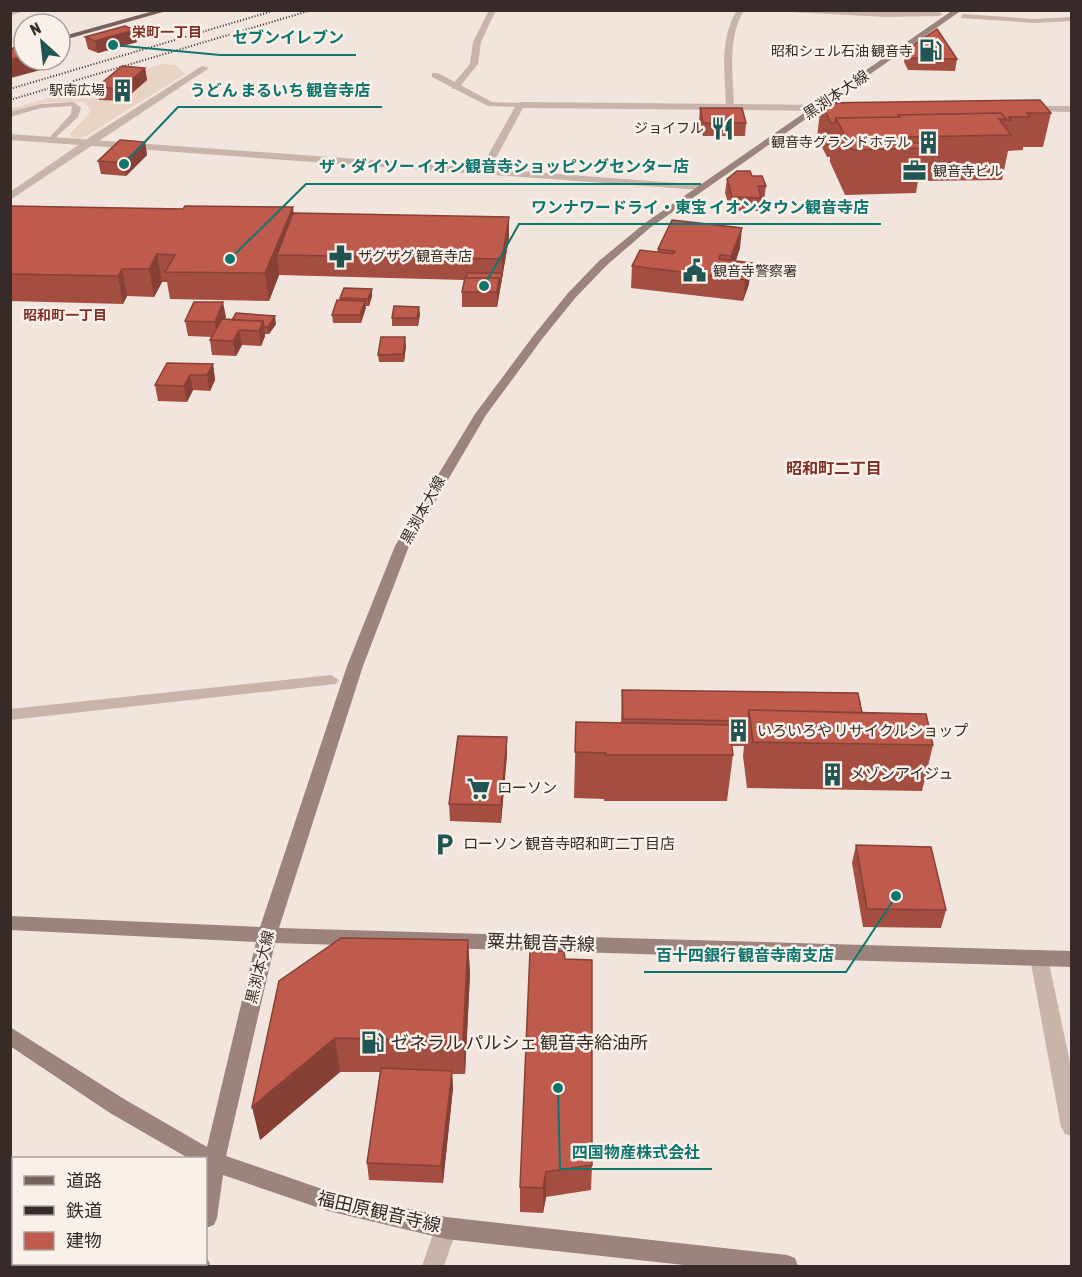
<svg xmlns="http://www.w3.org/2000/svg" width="1082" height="1277" font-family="'Asap Condensed','Noto Sans JP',sans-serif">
<rect width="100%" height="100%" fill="#f1e5dd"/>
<path fill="#e8d4c5" d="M163,64l13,1 9,9 -99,62 -7,2 -7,-1 -2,-3 18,-19 3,-6 -8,-7h-36l-36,11v-4z"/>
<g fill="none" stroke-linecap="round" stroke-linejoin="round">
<path fill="#c8b4a9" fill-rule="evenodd" d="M432,73h6l54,29 28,1 4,2 -4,2 -32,-1 -56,-29z
M74,102l7,6 -3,9 -27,25 -4,-2 24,-26 1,-8 -31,2 -31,9v-5l31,-8z"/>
<path fill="#c8b4a9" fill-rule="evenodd" d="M21,10v2l-11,4v-5z
M489,10h7l-15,32 -3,22 -20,25h-6v-4l18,-21 3,-22z
M737,10h7c-17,29 -11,64 -10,96l-4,3 -4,-3c-1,-32 -7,-67 11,-96z
M751,10l188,2 4,2 -4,2 -53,1z
M963,14l72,5 37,-2v4l-37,2 -75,-5z
M202,66l7,2 -199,132v-8l83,-57z
M331,675l8,5 -3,4 -326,36v-11z
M1039,950l7,3 2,5 24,114v64l-7,-2 -4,-7 -31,-169 2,-5z
M446,1217l8,3 3,8 -13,38h-22l16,-46z"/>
<path fill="#c8b4a9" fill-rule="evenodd" d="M520,102l311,3 4,3 -4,3 -308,-3 -33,61 214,16 2,2 -5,3 -691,-50v-6l471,34 35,-63z
M1026,106h46v6l-49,-1 -1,-2z"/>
<path fill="#9c837b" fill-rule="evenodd" d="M953,10h9l-311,217 -44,38 -31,32 -34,42 -56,76 -77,131 -46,120 -84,262 793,23v16l-797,-24 -49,213 102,35 118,26 341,38 8,3 3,8h-105l-247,-27 -118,-28 -105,-36 -6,43 -3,7 -8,3v-70h-18l-78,-45 -100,-67v-19l114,72 83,48 49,-205 -246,-12v-14l250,11 87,-261 48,-120 80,-132 59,-79 34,-42 31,-32 46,-38z
M206,1256l4,8 -1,2h-22l1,-2h18z"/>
<path fill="#77615b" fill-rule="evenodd" d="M157,10h13l-110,31v-4z"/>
<path stroke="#362b29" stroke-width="2" stroke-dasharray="1 2" stroke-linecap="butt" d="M10,89l266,-79
M10,100l302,-90"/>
</g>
<path fill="#a44e42" d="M85,37l52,5 -39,11 -10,-4z
M906,50l51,9 -2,12 -47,-1 -4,-8z
M145,68l2,12 -24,21 -24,-1 -2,-13z
M821,103l230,10 -8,34h-20v3l-15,1 -6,29 -84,1 -2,12 -71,2 -15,-33v-5h-3l-10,-20z
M700,108l46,15 -1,13h-42l-4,-15z
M145,142l2,13 -21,21 -25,-2 -3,-13z
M752,176l14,10 -2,14h-3l-1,11h-29l-6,-18 2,-14z
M10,206l173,3 110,-2v6l216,4v21l-12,69h-35v-15l2,-12 -185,-5 -10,26 -99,-2 -3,-17h-5l-8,15 -27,-1 -4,8 -113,-3z
M740,248l-4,13 13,23 -6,17 -112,-13 1,-22 25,-14 1,-3z
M372,289v7l-3,10h-4l-4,17h-28l-1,-8 8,-15v-2z
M420,314l-2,12h-26v-8z
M226,317l-1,2 51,5 -7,10h-4v2l-4,10 -19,-1 -6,11 -24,-1 -2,-15 2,-3 -24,-1 -3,-15z
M406,345l-2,17h-25l-1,-7z
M213,364l2,16 -5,11 -17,-1 -6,12 -29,-1 -3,-16z
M622,690l240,23 71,32 -11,46 -175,-3 -4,-32 1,-10h-12l1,9 -6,46h-123v-2l-30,-1 2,-76 45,1z
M507,737v17l-6,69 -51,-2 -1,-17z
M856,845l90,65 -5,18 -78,-1 -11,-64z
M468,940l2,34 -5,100h-13l1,14 -10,95 -74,-3 -2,-17 13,-91h-40l-80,68 19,-159z
M530,951l62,214 -1,25 -45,7 -3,16 -23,-1v-25z"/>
<path fill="#864036" d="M135,30l2,12 -39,11 -3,-12z
M24,56v4h34l1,5 -48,13 -1,3v-21z
M145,68l2,12 -24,21 -2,-12z
M145,142l2,13 -21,21 -3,-13z
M293,207l3,27 -19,21 2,20 -10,26 -4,-28z
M509,217v21l-12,69v-15l2,-14 3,-5v-14z
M742,228l-2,20 -11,29 2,-21z
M157,254l5,28 -8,15 -5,-28z
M752,263l-3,21 -6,17 2,-21z
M122,269l5,27 -4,8 -5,-28z
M372,289v7l-3,10 -1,-7z
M365,301l1,7 -5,15 -1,-8z
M223,302l3,15 -9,20 -2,-15z
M419,307l1,7 -2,12 -1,-8z
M275,316l1,8 -7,10 -1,-7z
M263,321l2,15 -4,10 -2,-15z
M239,330l3,15 -6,11 -3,-15z
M405,337l1,8 -2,17 -1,-8z
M213,364l2,16 -5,11 -3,-16z
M190,375l3,15 -6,12 -3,-16z
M507,737v17l-6,69v-18z
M468,940l2,34 -5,100 -2,-33z
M335,1038l5,34 -80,68 -8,-33z
M452,1071l1,17 -10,95 -2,-17z
M546,1172v25l-3,16v-25z"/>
<path fill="#bf5b4d" stroke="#864036" stroke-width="1.5" d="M125,26l10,4 -40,11 -10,-4z
M937,29l20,30 -47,-1 -4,-8z
M23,45h1v11l-14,4v-11z
M41,60h11l-10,3z
M122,66l23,2 -24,21 -24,-2z
M1040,100l11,13h-24l3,4h-21l2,3h-6l1,-1 -5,-6 -103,2v2l-62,1 -1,5h-4l-10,-20z
M700,108h42l4,15h-43z
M1001,113l5,6h-7l12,16 -103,2 4,6h8l3,5 -71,2 -16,-32 64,-1 -2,-2z
M120,140l25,2 -22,21 -25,-2z
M737,171h13l2,5h10l4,10h-8l3,12 -29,-1 -5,-18z
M10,206l173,3 2,-3 108,1 -28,66 -100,-1 10,-17 -18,-1 -8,15h-27l-4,7 -108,-2z
M293,213l216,4 -7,42 -225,-4z
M672,220l70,8 -11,28 -11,-1 -1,4 33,4 -7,17 -113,-14 8,-16 33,4 2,-3 -17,-2z
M467,273h35l-2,13 -1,-8h-33z
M465,278h34l-2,14h-35z
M344,288l28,1 -4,10 -28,-1z
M337,300l28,1 -5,14h-28z
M194,302h29l-8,20 -30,-1z
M394,306l25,1 -2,11h-25z
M236,313l39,3 -7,11h-4l-1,-6 -31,-1z
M222,319l41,2 -4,10 -20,-1 -6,11 -23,-1z
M381,337h24l-2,17 -25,1z
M167,363l46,1 -6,11h-17l-6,11 -29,-1z
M622,690l236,3 4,20 -113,-3 -1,11 -125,-2z
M749,710l177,4 7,31 -180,-3z
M576,722l153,3 4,30h-127v-2l-31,-1z
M458,736l49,1 -6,68 -52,-1z
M856,845l75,2 15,63 -79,-1z
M341,938l127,2 -5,101 -128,-3 -83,69 27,-126z
M530,951h34l1,8 27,1v205l-46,7 -3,16 -23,-1z
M381,1068l71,3 -11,95 -74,-3z"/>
<defs>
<symbol id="fuel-bare" viewBox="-9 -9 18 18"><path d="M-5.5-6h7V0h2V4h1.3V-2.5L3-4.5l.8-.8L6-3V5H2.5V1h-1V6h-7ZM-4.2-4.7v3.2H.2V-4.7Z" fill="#215553" stroke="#f9f0e9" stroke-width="2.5" paint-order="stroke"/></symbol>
<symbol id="building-bare" viewBox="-9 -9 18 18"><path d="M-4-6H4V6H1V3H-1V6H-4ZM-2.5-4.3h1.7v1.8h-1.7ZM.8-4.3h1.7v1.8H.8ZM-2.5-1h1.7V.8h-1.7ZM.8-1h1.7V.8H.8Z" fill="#215553" stroke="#f9f0e9" stroke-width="2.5" paint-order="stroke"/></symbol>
<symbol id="restaurant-bare" viewBox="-9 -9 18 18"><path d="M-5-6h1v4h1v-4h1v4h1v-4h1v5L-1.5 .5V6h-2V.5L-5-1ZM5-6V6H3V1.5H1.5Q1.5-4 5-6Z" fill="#215553" stroke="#f9f0e9" stroke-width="2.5" paint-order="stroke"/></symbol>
<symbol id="office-bare" viewBox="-9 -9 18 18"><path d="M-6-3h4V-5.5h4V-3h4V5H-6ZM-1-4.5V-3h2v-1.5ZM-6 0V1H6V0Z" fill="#215553" stroke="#f9f0e9" stroke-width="2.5" paint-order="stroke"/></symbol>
<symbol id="pharmacy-bare" viewBox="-9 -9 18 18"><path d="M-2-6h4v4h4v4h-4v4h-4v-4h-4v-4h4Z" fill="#215553" stroke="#f9f0e9" stroke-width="2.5" paint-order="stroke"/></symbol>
<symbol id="civic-bare" viewBox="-9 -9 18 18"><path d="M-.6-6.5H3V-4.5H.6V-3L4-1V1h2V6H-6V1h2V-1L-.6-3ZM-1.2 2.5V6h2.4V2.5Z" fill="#215553" stroke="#f9f0e9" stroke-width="2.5" paint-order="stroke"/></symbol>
<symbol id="supermarket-bare" viewBox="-9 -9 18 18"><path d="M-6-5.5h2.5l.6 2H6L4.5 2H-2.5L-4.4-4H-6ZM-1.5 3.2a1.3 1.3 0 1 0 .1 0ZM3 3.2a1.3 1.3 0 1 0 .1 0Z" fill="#215553" stroke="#f9f0e9" stroke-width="2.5" paint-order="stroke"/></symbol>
<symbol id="parking-bare" viewBox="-9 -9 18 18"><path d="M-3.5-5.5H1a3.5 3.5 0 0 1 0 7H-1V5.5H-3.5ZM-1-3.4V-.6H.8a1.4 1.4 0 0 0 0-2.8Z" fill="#215553" stroke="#f9f0e9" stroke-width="2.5" paint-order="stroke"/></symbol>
</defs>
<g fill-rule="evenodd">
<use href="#fuel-bare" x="914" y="34" width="33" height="33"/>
<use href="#building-bare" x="106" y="74" width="33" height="33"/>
<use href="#restaurant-bare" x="706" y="112" width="33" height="33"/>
<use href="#building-bare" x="912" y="126" width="33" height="33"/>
<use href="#office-bare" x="898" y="154" width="33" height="33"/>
<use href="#pharmacy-bare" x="324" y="240" width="33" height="33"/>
<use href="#civic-bare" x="678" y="254" width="33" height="33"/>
<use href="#building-bare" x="722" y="714" width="33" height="33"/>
<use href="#building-bare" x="816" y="758" width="33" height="33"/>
<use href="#supermarket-bare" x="462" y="772" width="33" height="33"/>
<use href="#parking-bare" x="428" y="828" width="33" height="33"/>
<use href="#fuel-bare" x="356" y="1026" width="33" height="33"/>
</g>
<g text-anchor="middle" stroke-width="5" stroke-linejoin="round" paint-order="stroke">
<g font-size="14" font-weight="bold" fill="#803126" stroke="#f9f0e9">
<text x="167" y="37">栄町一丁目</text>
<text x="65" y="320">昭和町一丁目</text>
</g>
<g font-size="14" fill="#362b29" stroke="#f9f0e9" text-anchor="end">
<text x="913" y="56">昭和シェル石油 観音寺</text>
<text x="105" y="95">駅南広場</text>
<text x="704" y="133">ジョイフル</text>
<text x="911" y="147">観音寺グランドホテル</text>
<text x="933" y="176" text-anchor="start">観音寺ビル</text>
<text x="358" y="261" text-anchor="start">ザグザグ 観音寺店</text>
<text x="713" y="276" text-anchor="start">観音寺警察署</text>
</g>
<g font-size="15" fill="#362b29" stroke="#f9f0e9">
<text transform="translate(836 95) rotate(-34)" y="5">黒渕本大線</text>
<text transform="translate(423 510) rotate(-61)" y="5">黒渕本大線</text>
<text transform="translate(260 967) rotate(-76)" y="5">黒渕本大線</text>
</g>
<g font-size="15" fill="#362b29" stroke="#f9f0e9" text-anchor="start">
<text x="757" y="736">いろいろや リサイクルショップ</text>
<text x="850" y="779">メゾンアイジュ</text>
<text x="497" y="793">ローソン</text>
<text x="463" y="849">ローソン 観音寺昭和町二丁目店</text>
</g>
<g font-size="16" font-weight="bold" fill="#803126" stroke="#f9f0e9">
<text x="834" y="474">昭和町二丁目</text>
</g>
<g font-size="18" fill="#362b29" stroke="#f9f0e9">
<text transform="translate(541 943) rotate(2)" y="6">粟井観音寺線</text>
<text transform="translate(379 1212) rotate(13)" y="6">福田原観音寺線</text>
</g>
<g font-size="18" fill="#362b29" stroke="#f9f0e9" text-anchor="start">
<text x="391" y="1049">ゼネラル パルシェ 観音寺給油所</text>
</g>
</g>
<path fill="none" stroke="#0f766e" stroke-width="2" d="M113 45L220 55H356M124 164L178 107H382M230 259L306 184H701M484 286L519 224H881M896 896L846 972H644M558 1088L560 1169H712"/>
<g fill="#0f766e" stroke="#f9f0e9" stroke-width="2">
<circle cx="113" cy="45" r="6"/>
<circle cx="124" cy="164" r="6"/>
<circle cx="230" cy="259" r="6"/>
<circle cx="484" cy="286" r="6"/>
<circle cx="896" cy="896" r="6"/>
<circle cx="558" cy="1088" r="6"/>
</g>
<g font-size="16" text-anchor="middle" font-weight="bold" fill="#0f766e" stroke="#f9f0e9" stroke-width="5" stroke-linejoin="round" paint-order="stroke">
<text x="288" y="43">セブンイレブン</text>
<text x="280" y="96">うどん まるいち 観音寺店</text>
<text x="504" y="172">ザ・ダイソー イオン観音寺ショッピングセンター店</text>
<text x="700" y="213">ワンナワードライ・東宝 イオンタウン観音寺店</text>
<text x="745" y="961">百十四銀行 観音寺南支店</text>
<text x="636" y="1158">四国物産株式会社</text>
</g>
<rect width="1082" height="1277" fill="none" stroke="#362b29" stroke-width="24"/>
<rect x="12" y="1157" width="195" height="108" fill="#f9f0e9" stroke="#aba19c" stroke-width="1.5"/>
<rect x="24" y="1176" width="30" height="9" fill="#77615b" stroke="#aba19c" stroke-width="1.5"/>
<text x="66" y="1187" font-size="18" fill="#362b29">道路</text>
<rect x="24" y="1206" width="30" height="9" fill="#362b29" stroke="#aba19c" stroke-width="1.5"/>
<text x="66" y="1217" font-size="18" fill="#362b29">鉄道</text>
<rect x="24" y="1232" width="30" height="18" fill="#bf5b4d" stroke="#aba19c" stroke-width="1.5"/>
<text x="66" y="1247" font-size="18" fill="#362b29">建物</text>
<g transform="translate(42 42) rotate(333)"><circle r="28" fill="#f9f0e9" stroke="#aba19c" stroke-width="1.5"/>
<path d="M0-4.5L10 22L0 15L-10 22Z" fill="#215553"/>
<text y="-9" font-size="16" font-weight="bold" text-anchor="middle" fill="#362b29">N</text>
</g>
</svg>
